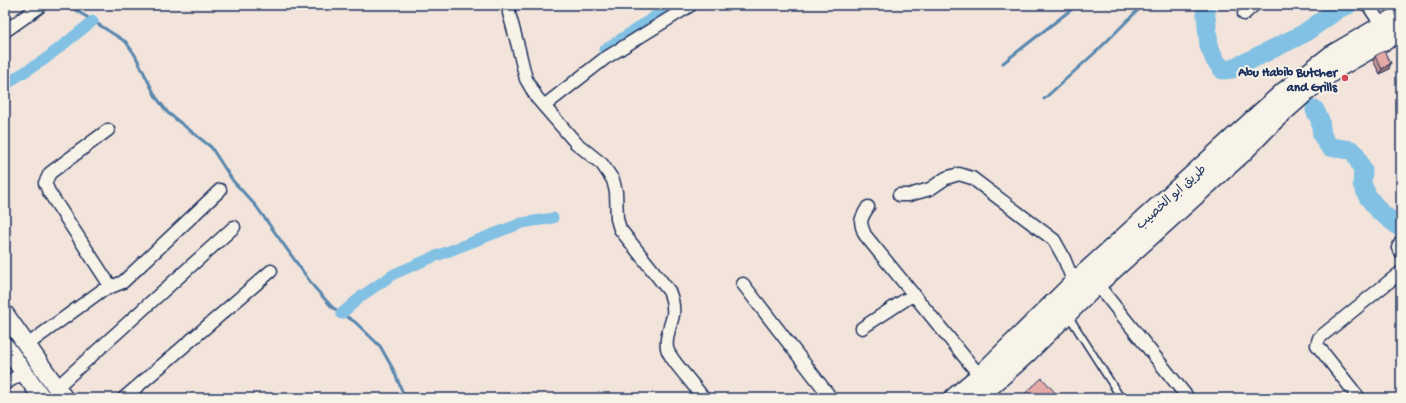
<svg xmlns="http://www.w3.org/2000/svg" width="1406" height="403" font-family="'Gochi Hand','Playpen Sans Arabic',sans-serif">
<rect width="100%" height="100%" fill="#f3e4db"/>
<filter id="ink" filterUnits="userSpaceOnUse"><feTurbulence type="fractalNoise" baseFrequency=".025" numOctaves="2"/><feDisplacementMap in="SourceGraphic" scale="8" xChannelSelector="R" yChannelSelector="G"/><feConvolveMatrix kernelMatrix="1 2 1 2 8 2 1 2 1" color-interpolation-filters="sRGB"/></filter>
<g filter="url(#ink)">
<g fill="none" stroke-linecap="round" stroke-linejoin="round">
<path stroke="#5987ae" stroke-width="3" d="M68,5l58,37 9,13 21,42 12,16 43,34 22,34 23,25 58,81 18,20 23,15 25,24 13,23 12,29
M1003,63l74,-58
M1044,99l55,-50 44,-44"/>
<path stroke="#82c1e3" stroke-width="11" d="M604,50l68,-45
M5,86l13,-10 26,-16 49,-39
M341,314l22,-19 31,-21 37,-16 91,-35 31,-5"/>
<path stroke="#82c1e3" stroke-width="19" d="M1205,5l4,41 6,14 8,10 9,-1 71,-35 37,-26 8,-3
M1315,110l5,10 2,15 4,7 4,5 21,3 4,3 8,18 -1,13 6,13 12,15 21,16"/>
<defs>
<path id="service" d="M1068,315l53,83"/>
<path id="minor" d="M509,5v8l9,33 8,33 11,19 39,45 26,21 11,16 3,12 1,27 3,10 49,62c3,7 5,15 4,24 -2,11 -8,21 -6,33 2,11 29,38 36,50
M1368,5l14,21
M1244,14l10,-9
M5,31l34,-24
M544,106l60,-47 87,-54
M108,130l-58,43 -5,10 4,9 62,95
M899,195h10l21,-6 16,-11 13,-4 13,4 82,62 9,16 11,27
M868,207c-8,13 -9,14 -3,28l115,141
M1401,242l-3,6 3,4
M743,284l88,114
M1097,284l91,114
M862,328l52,-34
M27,345l74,-54 22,-9 97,-92
M5,384l19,-12
M57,387l177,-160
M124,398l147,-127
M1359,398l-42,-53 2,-7 82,-66"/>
<path id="secondary" d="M5,314l59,84
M5,346l37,52"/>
<path id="primary" d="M954,398l26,-22 94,-93 210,-191 48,-37 69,-40
M977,398l51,-46 69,-68 145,-131 32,-33 36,-32 27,-20 64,-37"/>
</defs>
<use href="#service" stroke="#1b2f5e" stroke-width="9"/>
<use href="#minor" stroke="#1b2f5e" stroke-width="15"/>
<use href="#secondary" stroke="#1b2f5e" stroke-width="20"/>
<use href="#primary" stroke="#1b2f5e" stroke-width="22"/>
<use href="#service" stroke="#f7f3e8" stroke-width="6"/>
<use href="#minor" stroke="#f7f3e8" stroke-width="12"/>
<use href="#secondary" stroke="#f7f3e8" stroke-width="17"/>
<use href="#primary" stroke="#f7f3e8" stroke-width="19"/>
</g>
<path fill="#c5928e" stroke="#1b2f5e" d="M1375,56l14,13 -9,5 -7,-13z"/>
<path fill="#a07774" stroke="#1b2f5e" d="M1391,63l-2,6 -9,5 2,-5z"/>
<path fill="#e5aaa5" stroke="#1b2f5e" d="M1384,51l7,12 -9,6 -7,-13z
M1042,378l18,20h-40z"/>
</g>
<circle fill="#d1495b" stroke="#f7f3e8" stroke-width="1.5" cx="1345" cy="78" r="4"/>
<g text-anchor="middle" stroke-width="4" stroke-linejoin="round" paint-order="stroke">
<g font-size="13" font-weight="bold" fill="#1b2f5e" stroke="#f7f3e8" text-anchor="end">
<text x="1337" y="76">Abu Habib Butcher<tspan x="1337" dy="15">and Grills</tspan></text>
</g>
<g font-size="13" fill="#1b2f5e" stroke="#f7f3e8">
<text transform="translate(1170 196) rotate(-42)" y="5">طريق ابو الخصيب</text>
</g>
</g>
<rect width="1406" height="403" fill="none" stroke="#f7f3e8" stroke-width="20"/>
<rect x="10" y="10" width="1386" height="383" fill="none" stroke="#1b2f5e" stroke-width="1.5" filter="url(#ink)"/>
</svg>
